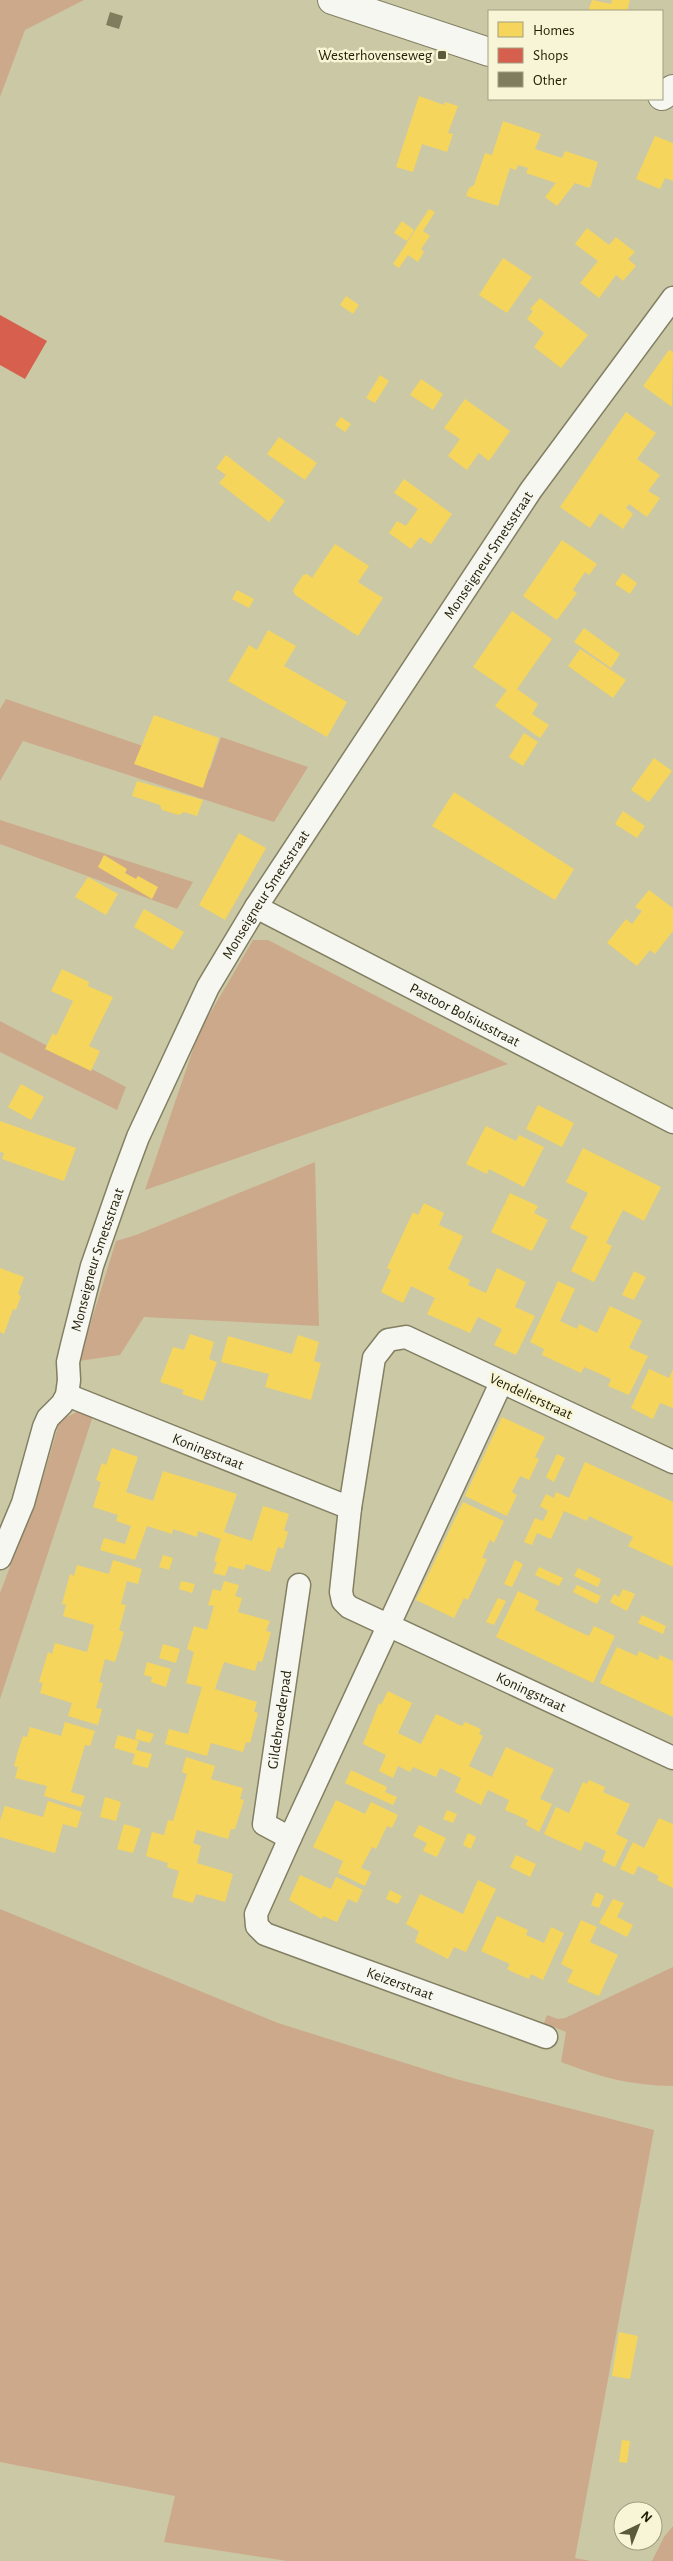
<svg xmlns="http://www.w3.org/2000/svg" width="673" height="2561" font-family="'Alegreya Sans',sans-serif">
<rect width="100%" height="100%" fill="#cbc8a5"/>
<path fill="#cda98b" d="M0,0h84l-59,30 -25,67z
M6,699l204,70 11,-32 87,30 -34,55 -251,-81 -23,40v-72z
M0,820l193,62 -16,27 -177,-65z
M253,940h15l240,124 -363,126 54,-158z
M0,1021l126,66 -9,23 -117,-58z
M315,1162l4,164 -175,-9 -24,38 -41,6 37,-120 20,-6z
M83,1409l11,4 -94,286v-106l39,-102 21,-71z
M0,1909l278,114 178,56 198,51 -79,428 16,3h-304l-123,-19 11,-46 -175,-34z
M673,1967v119c-40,0 -74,-9 -112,-24l5,-30 -22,-9 3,-8 11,4 7,-1z
M673,2526v35h-21l12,-24z"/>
<path fill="#f6d55c" d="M592,0l19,4 1,-4h18l-3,11h-39z
M419,96l25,9 1,-3 13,4 -10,27 5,1 -6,18 -25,-8 -9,28 -17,-5z
M503,121l38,13 -6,15 27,9 3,-7 33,11 -8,26 -15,-5 -18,23 -12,-9 11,-14 -30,-10 2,-5 -10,-3 -2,5 -6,-2 -12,38 -32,-10 3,-8 5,-3 11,-32 7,2z
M655,136l18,7v38l-8,-3 -5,11 -24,-10z
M429,209l6,3 -12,19 7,5 -9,13 3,3 -6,10 -10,-7 -9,13 -6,-4z
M402,221l12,9 -7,11 -13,-8z
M587,228l22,17 7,-8 19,15 -7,7 8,7 -13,15 -7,-6 -17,23 -19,-15 18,-22 -23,-17z
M503,258l29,19 -25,36 -28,-18z
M346,296l13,9 -6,9 -13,-9z
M540,298l48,37 -27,33 -27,-21 10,-14 -17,-14 6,-8 -3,-2z
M669,350l4,2 -1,55 -29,-21z
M380,375l9,6 -14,22 -9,-5z
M421,379l22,15 -10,16 -23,-15z
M465,399l45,32 -21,30 -10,-8 -12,17 -19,-14 12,-17 -16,-11z
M626,412l30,21 -19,26 23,16 -12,16 12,7 -13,19 -18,-13 -3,4 7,6 -10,15 -23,-16 -10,15 -30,-21z
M341,417l10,7 -6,8 -10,-7z
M279,437l38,26 -12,17 -38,-26z
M226,455l59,46 -16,21 -50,-39 7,-8 -10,-7z
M404,479l48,35 -21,30 -11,-7 -9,12 -22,-16 8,-12 9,5 12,-17 -24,-16z
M562,540l35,24 -8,11 -4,-3 -12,18 4,3 -20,27 -34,-24z
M335,544l34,22 -11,16 25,16 -25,38 -63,-41 -2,-5 10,-15 4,-1 5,4z
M623,573l14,10 -7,11 -15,-10z
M237,590l17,9 -5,9 -17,-9z
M512,611l40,28 -35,50 21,15 -6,10 17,11 -9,13 -45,-32 12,-16 -34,-23z
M584,628l36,26 -9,14 -37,-26z
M268,630l28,16 -12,20 63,36 -20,35 -99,-56 21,-36 8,5z
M580,649l46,31 -13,18 -45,-32z
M154,715l65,23 -16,50 -69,-24z
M524,733l14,9 -15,24 -14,-9z
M654,758l18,13 -23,31 -18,-12z
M137,781l66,19 -6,16 -13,-4 -5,3 -17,-5 -2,-5 -28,-9z
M454,792l120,77 -19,31 -123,-74z
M623,811l22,15 -8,12 -22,-14z
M239,833l27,15 -41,72 -26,-15z
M104,855l23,14 -2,4 11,6 2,-3 20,11 -6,12 -54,-32z
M88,877l30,17 -12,21 -31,-18z
M649,890l24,18v23l-18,23 -5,-4 -13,16 -30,-23 19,-24 6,5 10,-13 -7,-4z
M144,909l40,23 -11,18 -39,-23z
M62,969l27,13 -1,4 25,11 -24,49 11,5 -9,20 -46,-22 8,-16 3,3 17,-35 -22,-10z
M21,1084l23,13 -13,23 -23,-13z
M538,1105l36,18 -12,24 -36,-18z
M0,1121l76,27 -12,33 -62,-22 2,-6 -4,-1z
M486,1126l30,15 3,-6 25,12 -20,40 -35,-18 -2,5 -21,-10z
M583,1148l78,39 -17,34 -21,-11 -17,33 6,3 -18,36 -23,-11 17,-34 -18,-9 18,-35 -22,-11z
M510,1193l28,13 -4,7 14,7 -16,31 -41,-19z
M424,1203l20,10 -5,12 24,11 -15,33 22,11 -2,5 18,8 11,-25 29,14 -11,25 20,9 -19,39 -22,-10 8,-16 -24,-12 -8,16 -43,-19 8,-16 -24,-12 -8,17 -22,-11 10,-22 -4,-2 26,-56 5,3z
M0,1268l24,9 -6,17 3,2 -5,14 -3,-1 -9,25 -4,-2z
M634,1271l12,6 -12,23 -12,-5z
M558,1281l17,8 -15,32 17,8 2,-5 18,9 13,-27 32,15 -13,27 19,8 -19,39 -21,-9 3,-7 -13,-6 -14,-6 -3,6 -39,-18 2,-6 -14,-7z
M190,1334l24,8 -5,17 8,3 -14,39 -21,-7 2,-4 -24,-8 13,-35 11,3z
M298,1335l21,7 -5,19 7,2 -10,37 -46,-13 4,-13 -48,-12 7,-26 64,18z
M649,1369l20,9 4,-9v39l-13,-5 -7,16 -22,-11z
M502,1417l43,20 -10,20 4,2 -10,21 -9,-4 -8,16 5,3 -10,21 -42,-20z
M112,1448l26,9 -12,35 27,9 10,-30 74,23 -13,38 28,9 11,-35 26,8 -5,16 4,2 -5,17 -5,-2 -8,25 -24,-8 -2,6 -15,-4 -4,10 -12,-3 4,-11 -3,-1 7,-22 -23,-8 -1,6 -24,-8 -1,5 -25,-8 -12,34 -35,-10 4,-12 21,6 6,-18 -15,-5 2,-6 -25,-8 8,-25 -5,-2 6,-17 4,2z
M557,1454l8,4 -11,24 -8,-5z
M585,1462l88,40v65l-45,-21 5,-9 -44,-21 -2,5 -23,-10 -13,28 -14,-6 -5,12 -8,-3 11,-24 8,3 5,-10 -8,-5 6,-12 8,4 2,-6 13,6z
M463,1502l41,19 -10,22 -4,-3 -8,18 5,1 -19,41 -4,-2 -10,20 -38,-18z
M163,1555l10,3 -4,12 -10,-3z
M113,1560l29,9 -4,15 -11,-3 -6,23 5,1 -7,25 5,2 -9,30 -10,-3 -6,23 4,1 -7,25 6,1 -4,16 -30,-9 4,-13 -32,-10 3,-10 -4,-1 9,-30 4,2 3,-11 32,9 4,-14 3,-13 -31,-9 3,-11 -4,-1 8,-30 4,2 3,-11 32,9z
M515,1560l8,4 -11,23 -8,-3z
M539,1567l24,11 -4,8 -24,-11z
M578,1568l23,11 -3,8 -24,-11z
M181,1581l14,3 -3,9 -13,-4z
M224,1581l15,4 -4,11 7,2 -4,14 32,9 -4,10 5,1 -9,30 -4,-1 -3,10 -31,-9 -9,27 42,13 -3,10 4,1 -8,30 -4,-1 -3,10 -32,-9 -4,13 -42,-12 4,-15 19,5 14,-47 -16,-4 8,-31 -7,-3 7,-23 13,4 7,-24 -6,-1 5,-16 8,2z
M577,1585l24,11 -4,8 -24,-12z
M623,1589l12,5 -8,17 -17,-9 4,-8 5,3z
M518,1591l21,10 -4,9 36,18 18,8 5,-10 21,10 -22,47 -97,-46z
M498,1598l8,3 -12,24 -8,-3z
M642,1615l24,11 -3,8 -25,-11z
M163,1644l17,5 -4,14 -17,-5z
M617,1647l20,9 2,-5 19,9 2,-5 13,6v56l-73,-34z
M147,1662l24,7 -5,18 -15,-5 1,-5 -8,-2z
M388,1691l24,12 -14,30 23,11 15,-30 26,12 3,-4 16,7 -2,5 4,2 -14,30 23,11 14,-30 48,22 -14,30 12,5 -13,28 -13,-7 2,-5 -23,-10 4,-10 -21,-10 -7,15 -26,-13 6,-14 -21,-10 -4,9 -23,-10 -3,5 -12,-6 -5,12 -14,-7 7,-16 -23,-11 16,-41 2,2z
M65,1722l30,9 -5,15 -5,-1 -14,47 14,4 -4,11 -37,-11 3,-10 -32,-8 3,-11 -4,-1 4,-15 5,-15 4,1 3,-10 31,9z
M137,1729l17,5 -4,9 -15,-4z
M118,1735l21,6 -3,9 16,4 -4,14 -16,-4 3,-10 -21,-6z
M186,1757l29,9 -4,13 32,9 -3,11 4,1 -9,29h-4l-3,10 -31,-9 -4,13 8,3 -4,17 36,11 -8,28 -29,-8 -3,9 -21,-6 7,-26 -12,-4 1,-4 -22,-7 6,-24 12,3 4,-15 5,1 14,-47 -5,-2z
M351,1770l36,17 -2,5 12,5 -4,8 -48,-22z
M589,1780l16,7 -2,5 27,12 -14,30 12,6 -13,27 -13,-6 4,-10 -21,-10 -4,10 -37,-17 12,-27 13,6 14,-31 4,2z
M105,1797l16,5 -5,19 -16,-4z
M336,1800l29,14 6,-12 27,13 -6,13 -5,-2 -11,23 -4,-2 -11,21 10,4 -6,14 -27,-13 5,-12 -30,-14z
M48,1801l34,11 -5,16 -14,-4 -8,29 -55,-16v-16l5,-15 38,11z
M447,1810l10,4 -4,9 -10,-4z
M659,1818l14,6v64l-16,-8 2,-4 -21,-10 -4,9 -14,-6 13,-27 11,6z
M124,1824l17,5 -8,24 -16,-4z
M419,1825l27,13 -9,19 -14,-6 4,-8 -14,-7z
M468,1833l8,4 -5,12 -8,-4z
M516,1855l20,9 -6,13 -20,-10z
M300,1875l31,14 5,-12 27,13 -6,13 -9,-4 -11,23 -14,-6 -1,3 -33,-19z
M478,1880l18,9 -30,63 -12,-5 -6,12 -33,-17 4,-11 -13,-7 14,-30 43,20z
M390,1890l12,6 -4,8 -12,-5z
M596,1892l8,4 -5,12 -8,-3z
M613,1899l11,4 -7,14 16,8 -6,12 -28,-14z
M497,1916l31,14 -2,5 18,8 7,-16 13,6 -21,47 -12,-6 -2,5 -14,-6 -8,-4 3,-5 -29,-13z
M581,1920l16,7 -7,15 28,13 -19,41 -32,-14 6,-12 -12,-6z
M619,2332l19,4 -8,43 -18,-3z
M622,2440l8,1 -3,22 -8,-1z"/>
<path fill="#d6604d" d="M0,315l47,26 -22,38 -25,-14z"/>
<path fill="#807d5f" d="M110,12l13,4 -4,13 -13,-4z"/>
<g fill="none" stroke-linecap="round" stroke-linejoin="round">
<defs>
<g id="minor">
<path id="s1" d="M256,907l417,215"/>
<path id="s2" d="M501,1383l-211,455 -34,76 1,12 8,8 281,103"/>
<path id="s3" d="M67,1395l283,113"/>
<path id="s4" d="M673,1462l-267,-125 -18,3 -14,18 -24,150 -9,84 2,9 6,6 324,151"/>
<path id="s5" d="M0,1558l23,-55 21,-76 4,-9 14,-14 5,-9 2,-15 -1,-18 4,-17 20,-79 30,-86 16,-43 70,-150 48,-80 275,-417 142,-192"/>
<path id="s6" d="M290,1838l-26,-14 35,-239"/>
</g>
<path id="tertiary" d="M332,0l157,52
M662,96l11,-7"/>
</defs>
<use href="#minor" stroke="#827f63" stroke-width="25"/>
<use href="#tertiary" stroke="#827f63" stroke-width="30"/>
<use href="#minor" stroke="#f7f7f2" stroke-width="22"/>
<use href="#tertiary" stroke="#f7f7f2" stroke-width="28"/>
</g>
<rect fill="#5c5a3d" stroke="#f7f5d5" stroke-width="2" x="437" y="50" width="10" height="10" rx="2.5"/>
<g text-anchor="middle" stroke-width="5" stroke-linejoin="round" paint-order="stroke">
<g font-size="15" fill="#211e05" stroke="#f7f5d5" text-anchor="end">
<text x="432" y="60">Westerhovenseweg</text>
</g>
<g font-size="15" fill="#211e05" stroke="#f7f5d5">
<text dy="5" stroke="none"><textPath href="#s5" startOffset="1128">Monseigneur Smetsstraat</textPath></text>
<text dy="5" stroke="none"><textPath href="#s5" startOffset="722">Monseigneur Smetsstraat</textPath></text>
<text dy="5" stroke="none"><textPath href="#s1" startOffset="235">Pastoor Bolsiusstraat</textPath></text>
<text dy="5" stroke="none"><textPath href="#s5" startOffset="318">Monseigneur Smetsstraat</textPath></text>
<text transform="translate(531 1396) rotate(25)" y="5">Vendelierstraat</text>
<text dy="5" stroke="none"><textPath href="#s3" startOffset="152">Koningstraat</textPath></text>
<text dy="5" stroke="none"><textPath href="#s4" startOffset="791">Koningstraat</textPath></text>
<text dy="5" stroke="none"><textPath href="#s6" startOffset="135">Gildebroederpad</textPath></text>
<text dy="5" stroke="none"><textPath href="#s2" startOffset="752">Keizerstraat</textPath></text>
</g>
</g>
<rect x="488" y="10" width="175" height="90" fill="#f7f5d5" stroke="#a19f82"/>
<rect x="498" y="22" width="25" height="15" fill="#f6d55c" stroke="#a19f82"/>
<text x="533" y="35" font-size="15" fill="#211e05">Homes</text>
<rect x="498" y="48" width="25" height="15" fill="#d6604d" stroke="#a19f82"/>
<text x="533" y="60" font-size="15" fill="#211e05">Shops</text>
<rect x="498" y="72" width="25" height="15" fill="#807d5f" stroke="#a19f82"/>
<text x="533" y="85" font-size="15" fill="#211e05">Other</text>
<g transform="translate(638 2526) rotate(43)"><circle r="24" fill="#f7f5d5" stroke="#a19f82"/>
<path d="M0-4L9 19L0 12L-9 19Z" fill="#5c5a3d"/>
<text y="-8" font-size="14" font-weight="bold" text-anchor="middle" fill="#211e05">N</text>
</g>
</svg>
